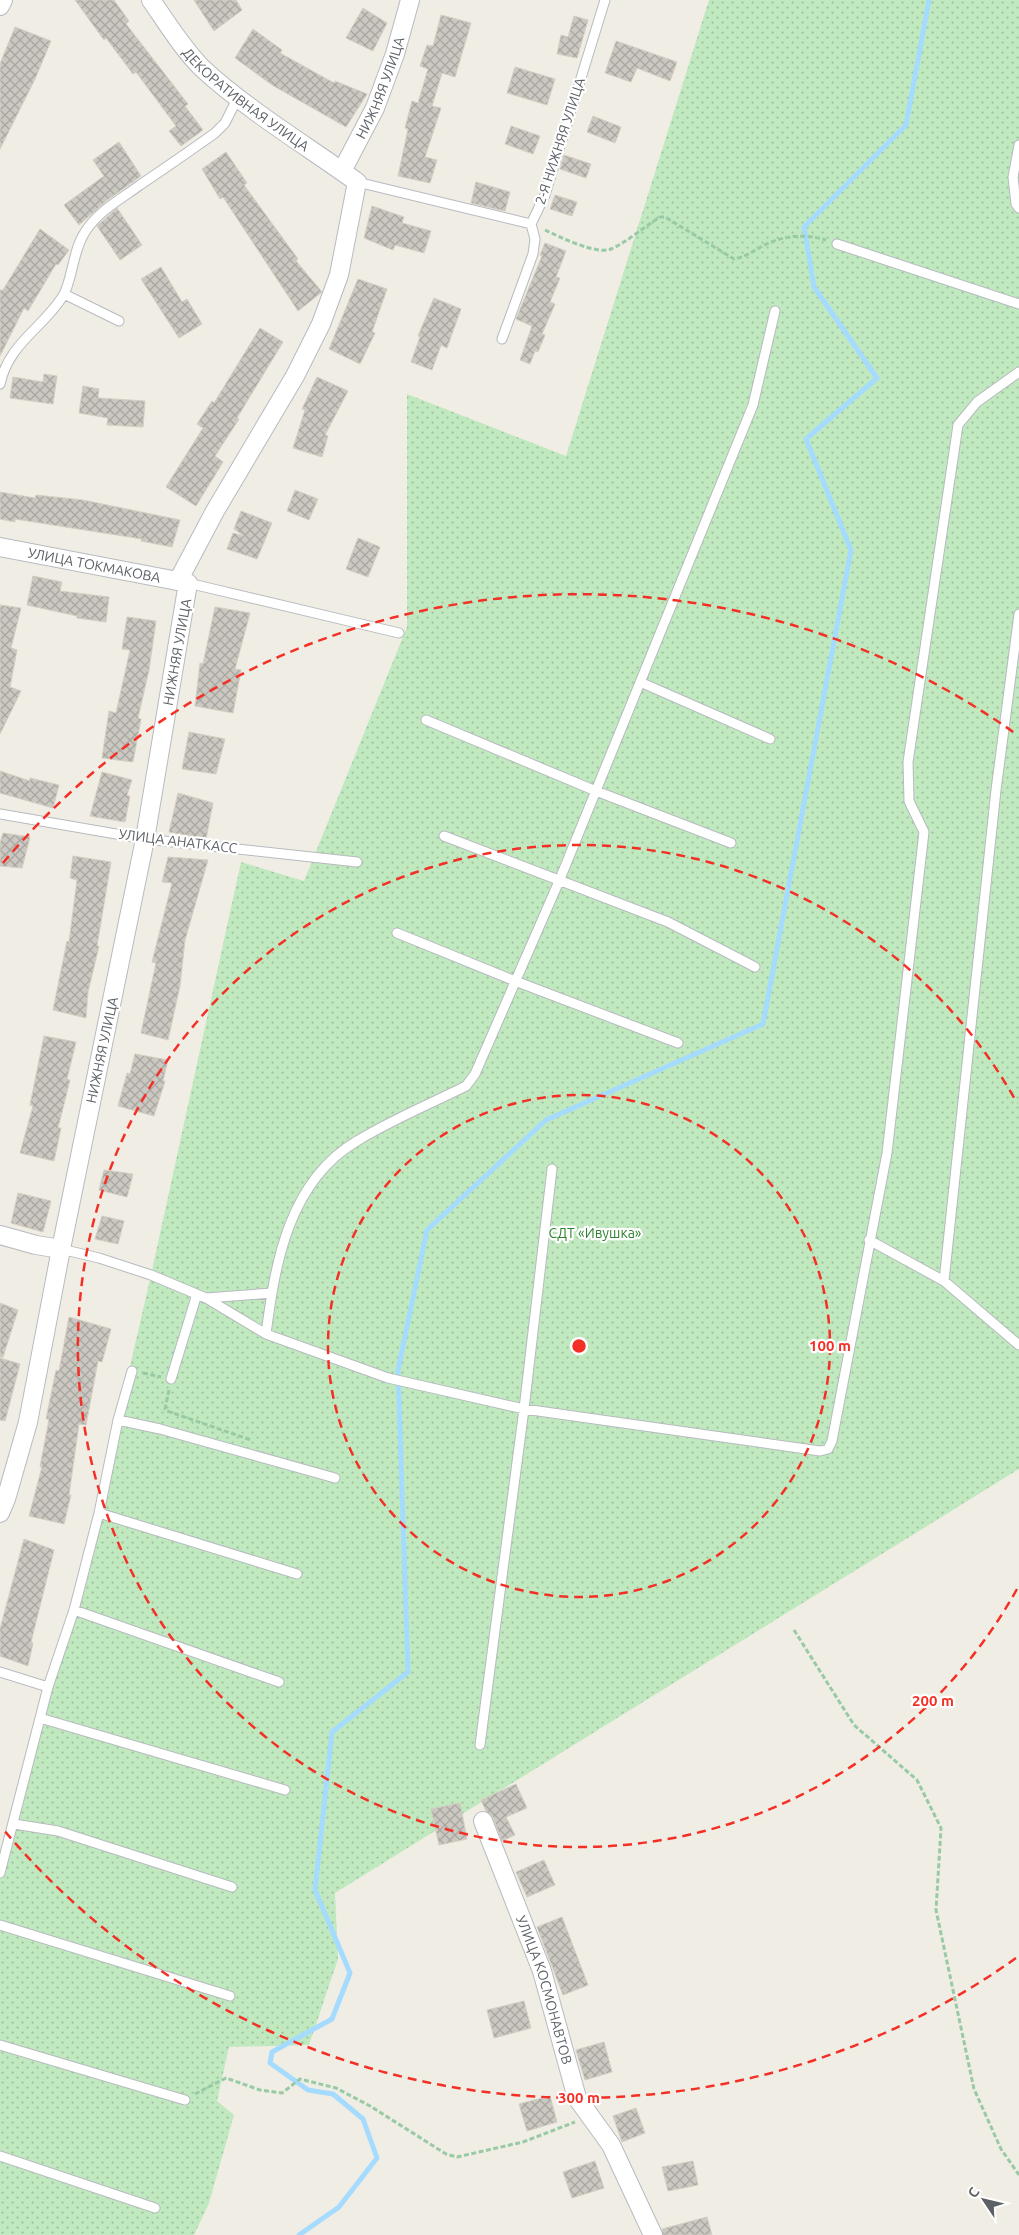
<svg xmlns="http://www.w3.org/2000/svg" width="1019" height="2235" font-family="Ubuntu,sans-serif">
<defs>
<pattern id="garden-dots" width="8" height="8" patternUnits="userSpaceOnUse" patternTransform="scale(1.25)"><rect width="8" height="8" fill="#c1e9bf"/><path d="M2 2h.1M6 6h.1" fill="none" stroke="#a0c09f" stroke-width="1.8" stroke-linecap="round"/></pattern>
<pattern id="building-cross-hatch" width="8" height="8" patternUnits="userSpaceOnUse" patternTransform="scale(1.25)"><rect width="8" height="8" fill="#cbc8c1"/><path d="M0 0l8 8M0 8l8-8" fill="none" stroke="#a8a6a1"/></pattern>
</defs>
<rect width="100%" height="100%" fill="#f0ede4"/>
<path fill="url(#garden-dots)" d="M709,0h310v1469l-684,424 3,66 -29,86 -80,2 -12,54 17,14 -25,88 -15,32h-194v-362l74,-263 77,-335 90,-413 63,19 103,-254v-233l159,62z"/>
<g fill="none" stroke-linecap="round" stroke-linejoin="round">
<path stroke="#a5dbff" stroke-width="5" d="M299,2235l40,-28 38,-49 -14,-39 -30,-25 -25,-4 -38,-27 2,-11 60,-33 18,-46 -35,-83 17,-158 76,-60 -10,-302 29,-140 119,-110 217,-96 88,-474 -45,-111 71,-61 -63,-91 -10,-60 102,-102 23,-125"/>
</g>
<path fill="url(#building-cross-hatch)" stroke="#d5cec2" d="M75,0h39l15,21 -3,3 62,80 -3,2 18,24 -22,16 -12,-15 7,-5 -40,-54 -3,2 -27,-36 -2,2z
M194,0h42l6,10 -28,21z
M363,8l24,15 -14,28 -27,-13z
M441,15l30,8 -16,54 -13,-4 -10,33 9,2 -16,49 12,3 -7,23 -32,-7 10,-47 -3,-1 7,-27 6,2 10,-34 -8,-3 7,-21 6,1z
M574,16l14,4 -11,38 -20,-4 4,-19 7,2z
M15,27l36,14 -16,38 -35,70v-85z
M253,29l29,21 -2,3 54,30 1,-2 32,13 -21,33 -74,-42 -37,-27z
M616,41l61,21 -7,19 -33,-13 -6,14 -26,-9z
M515,67l40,12 -8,26 -40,-12z
M593,116l28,11 -6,16 -28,-11z
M511,126l29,10 -7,18 -28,-10z
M119,142l22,34 -35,25 -27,24 -15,-20 40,-29 -11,-16z
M226,152l21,31 -3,2 54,74 -2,2 26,31 -24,19 -75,-114 -3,2 -18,-30z
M564,155l27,9 -5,14 -26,-9z
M476,182l34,10 -5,19 -34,-8z
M555,195l22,7 -5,14 -22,-7z
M372,206l32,11 -2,6 29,8 -7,22 -29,-8 -2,5 -29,-12z
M117,208l25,37 -22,15 -23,-34z
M40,229l29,21 -11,15 -2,-1 -28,47 -4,-3 -24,48v-66h3z
M545,243l21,8 -10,26 4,1 -10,24 5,2 -13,30 3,1 -7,17 -3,-1 -5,13 -10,-4 12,-34 -16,-7 26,-63 -2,-1z
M161,267l21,35 5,-3 15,25 -23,14 -38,-59z
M358,279l29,10 -15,43 3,1 -15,31 -31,-15z
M434,298l27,11 -14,39 -6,-3 -9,25 -21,-8 9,-25 -2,-1z
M260,328l23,14 -46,76 2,1 -24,37 8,6 -27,44 -30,-19 37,-59 -6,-4 15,-23 2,2z
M44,374l13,2 -4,28 -43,-6 3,-21 30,5z
M317,377l31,14 -23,44 3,1 -6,21 -29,-9 12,-38 -3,-1z
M83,386l16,3 -1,9 47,3 -2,26 -36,-2 1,-7 -29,-5z
M295,490l23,9 -9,21 -22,-9z
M0,492l35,6 1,-3 47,5 97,20 -8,27 -31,-6 1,-2 -127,-20v3l-15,-3z
M241,511l31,12 -15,36 -30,-10 6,-16 11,3 -10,-7z
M358,538l22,9 -12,30 -22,-8z
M33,576l29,6 -2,9 49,6 -3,25 -29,-4v-2l-50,-11z
M0,605l21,3 -10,40 6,2 -7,37 11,4 -21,43z
M215,607l35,6 -15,56 6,1 -8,43 -38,-7 5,-43 3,1z
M127,617l29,4 -7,49 -11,48 3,1 -8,43 -31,-4 7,-47 7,2 14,-63 -8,-1z
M189,732l36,7 -9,35 -34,-5z
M0,771l30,10v-3l29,7 -6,23 -53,-15z
M102,772l30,8 -5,15 3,1 -5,26 -35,-6z
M178,793l35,10 -7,36 -37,-7z
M3,833l27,4 -8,31 -22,-2v-23z
M73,856l38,6 -14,84h2l-11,46 -2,26 -33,-8 14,-69 2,1 8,-62 -7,-2z
M168,857l40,3 -23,80 -5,46 -12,54 -27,-7 15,-70 -4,-1 20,-79 -10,-1z
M44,1036l32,6 -9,37 3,1 -12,48h3l-7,33 -34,-8 13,-47 -3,-1z
M135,1054l33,6 -5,21h2l-11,35 -36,-10 9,-33 3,1z
M104,1170l29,4 -6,23 -28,-7z
M18,1193l33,8 -8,31 -32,-9z
M102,1216l22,5 -6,23 -23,-5z
M0,1303l18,7 -15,47h-3z
M69,1317l42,12 -9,33 -4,-1 -12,64 -7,-1 -10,71h2l-7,29 -35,-8 13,-49h-2l9,-48h-3l10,-49 3,1z
M0,1358l20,6 -15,57 -5,-1z
M24,1539l30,11 -23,92 2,1 -5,23 -28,-10v-27z
M516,1784l11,24 -21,9 9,18 -13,6 -9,-24 -7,-6 -5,-11z
M460,1803l7,36 -28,6 -8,-36z
M544,1860l11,25 -28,12 -11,-25z
M562,1917l26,68 -25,10 -26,-68z
M524,2001l7,27 -37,10 -7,-28z
M604,2042l8,30 -27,8 -9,-30z
M550,2096l7,26 -30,9 -8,-27z
M636,2108l9,25 -23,9 -9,-26z
M595,2161l9,27 -32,10 -9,-26z
M693,2161l5,24 -30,6 -6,-24z
M707,2217l5,18h-49l-1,-6z"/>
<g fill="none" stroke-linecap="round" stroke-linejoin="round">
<defs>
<path id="lane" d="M1019,145l-6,32 3,27 3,4
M357,182l174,42 14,-29 60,-195
M837,244l182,60
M64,294l55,27
M502,339l31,-85 2,-15 -4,-15
M0,384c9,-41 42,-55 63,-88 10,-17 9,-44 22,-64 13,-21 36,-33 55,-47 25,-17 50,-34 75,-52l10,-10 13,-26
M188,583l211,50
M640,682l130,57
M426,720l170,71 135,52
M0,814l145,25 212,23
M444,836l224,86 87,45
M397,933l118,48 163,62
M869,1240l75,41 75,64
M61,1249l38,9 52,17 55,23 60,36 122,44 136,31 296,42 8,-2 4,-8 55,-288 37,-321 -15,-31 -1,-39 50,-337 19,-23 42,-30
M944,1281l52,-491 23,-176
M206,1298l66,-5
M266,1334c9,-71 23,-153 91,-193 34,-21 73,-37 109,-55l9,-12 85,-195 193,-474 22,-94
M171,1379l26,-85
M118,1420l42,9 175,49
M99,1513l198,61
M74,1610l205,72
M0,1672l48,15
M40,1718l245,72
M480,1745l44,-336 28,-240
M14,1824l44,7 174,56
M0,1873l48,-186 26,-77 25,-97 19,-93 14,-49
M0,1925l230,71
M0,2045l185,55
M0,2156l155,52"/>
<g id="street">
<path id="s1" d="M151,0c16,23 31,48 51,68 44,41 105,78 155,114l-18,93 -18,49 -26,52 -80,135 -37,70"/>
<path d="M0,6l3,-6"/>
<path id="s2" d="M342,171l33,-63 20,-54 15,-54"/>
<path id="s3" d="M0,547l188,36 -43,256 -84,410 -33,173 -22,77 -6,14"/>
<path d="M0,1235l36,10 25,4"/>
<path id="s4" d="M483,1821l59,150 35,127 34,47 42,90"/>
</g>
</defs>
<use href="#lane" stroke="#b7bbbf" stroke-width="11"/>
<use href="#street" stroke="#b7bbbf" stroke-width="20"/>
<path stroke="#98caa5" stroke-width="3" stroke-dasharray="5 2.5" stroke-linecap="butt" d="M545,230c15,7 51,25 66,19 13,-5 36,-24 49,-32h5l69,42c13,-2 23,-11 35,-16 19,-8 37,-9 57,-3
M143,1373l18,4
M169,1390l-4,19 2,2 84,29
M794,1630l60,95 63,55 24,48 -5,82 38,179 27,60 18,26
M195,2094l31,-16 34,12 22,3 18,-14 36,9 34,18 76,48 11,3 66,-15 52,-20"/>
<use href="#lane" stroke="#fff" stroke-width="9"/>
<use href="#street" stroke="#fff" stroke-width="18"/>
</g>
<g fill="none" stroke="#f43026" stroke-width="2.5" stroke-dasharray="9 6">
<circle cx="579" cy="1346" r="251"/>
<path d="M1017 1589A501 501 0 1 1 1017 1103"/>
<path d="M1016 1958A752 752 0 0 1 3 1829M3 863A752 752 0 0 1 1016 734"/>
</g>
<g text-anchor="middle" stroke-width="4.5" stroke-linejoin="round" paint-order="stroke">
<g font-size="14" fill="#5c6166" stroke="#fff">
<text dy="5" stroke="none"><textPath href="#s2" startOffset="92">НИЖНЯЯ УЛИЦА</textPath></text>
<text dy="5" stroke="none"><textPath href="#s1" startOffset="139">ДЕКОРАТИВНАЯ УЛИЦА</textPath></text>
<text transform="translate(560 141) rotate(-72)" y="5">2-Я НИЖНЯЯ УЛИЦА</text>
<text dy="5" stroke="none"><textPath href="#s3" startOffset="96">УЛИЦА ТОКМАКОВА</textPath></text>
<text transform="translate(177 652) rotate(-80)" y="5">НИЖНЯЯ УЛИЦА</text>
<text transform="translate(178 841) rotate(7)" y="5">УЛИЦА АНАТКАСС</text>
<text transform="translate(102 1050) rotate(-78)" y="5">НИЖНЯЯ УЛИЦА</text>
<text dy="5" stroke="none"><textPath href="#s4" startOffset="180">УЛИЦА КОСМОНАВТОВ</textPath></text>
</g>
<g font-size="14" fill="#2f8230" stroke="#fff">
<text x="595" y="1238">СДТ «Ивушка»</text>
</g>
</g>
<circle cx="579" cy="1346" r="8" fill="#f43026" stroke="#fff" stroke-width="2.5"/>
<g font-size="15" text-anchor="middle" font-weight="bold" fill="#f43026" stroke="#fff" stroke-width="4.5" stroke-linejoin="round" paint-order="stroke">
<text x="830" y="1351">100 m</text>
<text x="933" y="1706">200 m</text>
<text x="579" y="2103">300 m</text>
</g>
<g transform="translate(984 2200) rotate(305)" stroke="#ffffff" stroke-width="4" paint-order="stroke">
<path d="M0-4L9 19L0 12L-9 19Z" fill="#5c6166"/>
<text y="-8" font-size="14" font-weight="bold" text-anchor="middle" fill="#5c6166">С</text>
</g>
</svg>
